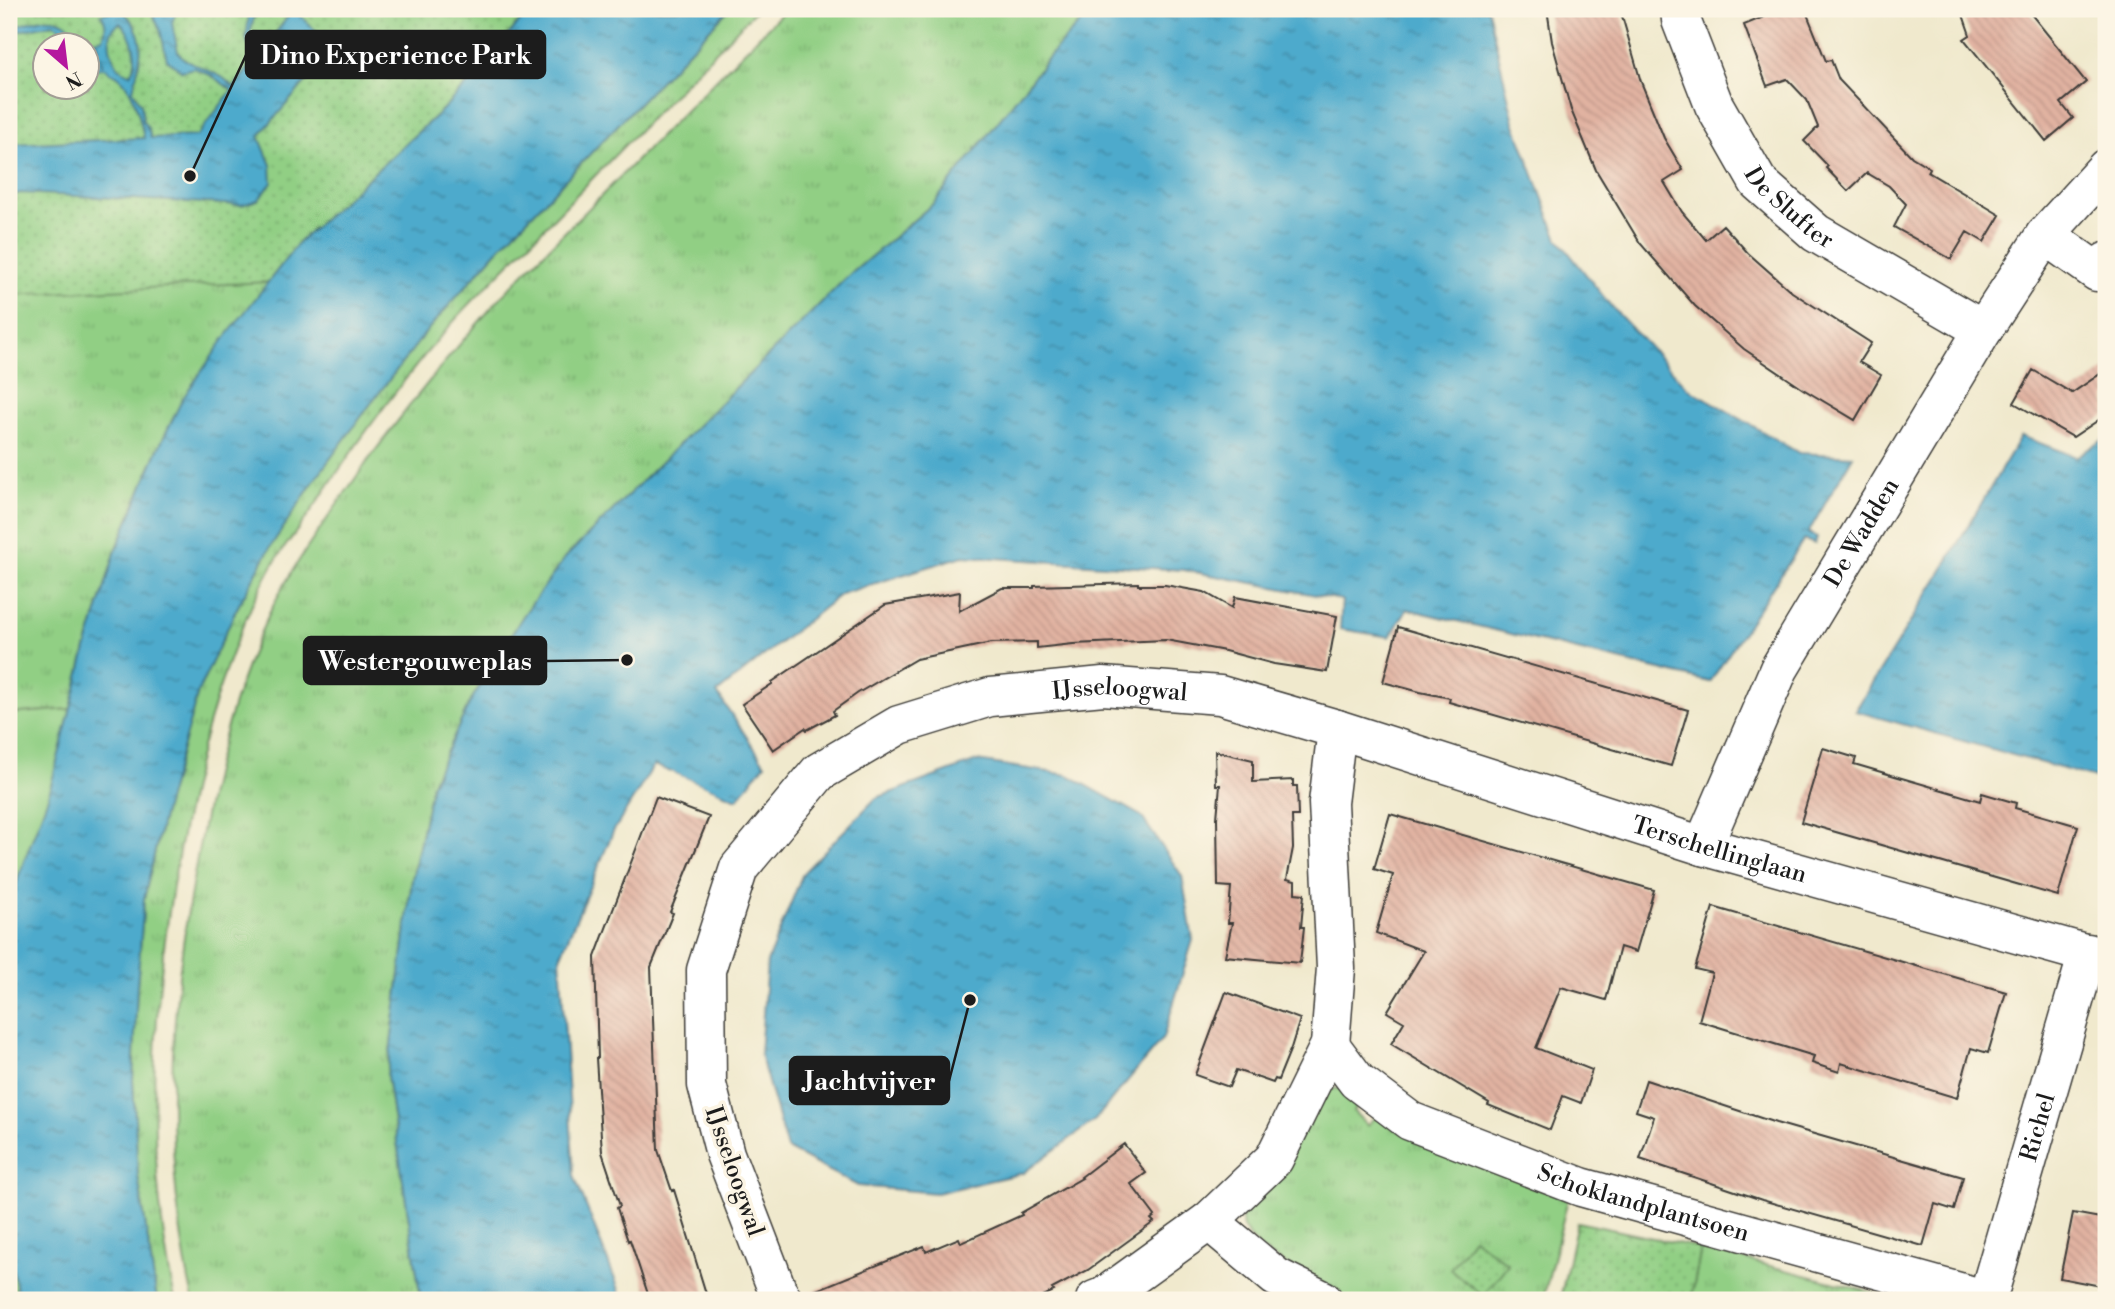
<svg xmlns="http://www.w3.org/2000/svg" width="2115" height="1309" font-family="'Libre Bodoni',serif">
<defs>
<pattern id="grass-tufts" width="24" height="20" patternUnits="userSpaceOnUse" patternTransform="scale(1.75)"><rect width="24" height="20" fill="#91cf84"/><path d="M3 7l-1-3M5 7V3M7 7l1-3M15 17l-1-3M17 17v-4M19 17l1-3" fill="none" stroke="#7cb171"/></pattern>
<pattern id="park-dots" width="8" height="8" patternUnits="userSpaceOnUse" patternTransform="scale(1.75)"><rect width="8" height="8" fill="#91cf84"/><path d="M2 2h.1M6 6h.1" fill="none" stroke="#7cb171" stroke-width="1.8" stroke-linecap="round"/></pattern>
<pattern id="water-ripples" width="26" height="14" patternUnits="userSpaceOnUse" patternTransform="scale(1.75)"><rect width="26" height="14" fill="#4eaacc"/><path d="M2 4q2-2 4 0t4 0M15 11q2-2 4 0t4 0" fill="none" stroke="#408aa5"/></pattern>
<pattern id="building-back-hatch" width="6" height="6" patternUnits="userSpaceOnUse" patternTransform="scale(1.75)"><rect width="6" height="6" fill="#e1b2a1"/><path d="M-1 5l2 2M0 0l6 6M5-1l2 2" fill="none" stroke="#c0988a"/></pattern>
</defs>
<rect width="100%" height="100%" fill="#fcf5e5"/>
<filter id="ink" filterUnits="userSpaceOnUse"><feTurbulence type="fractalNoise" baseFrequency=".0143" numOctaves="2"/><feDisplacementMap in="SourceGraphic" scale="14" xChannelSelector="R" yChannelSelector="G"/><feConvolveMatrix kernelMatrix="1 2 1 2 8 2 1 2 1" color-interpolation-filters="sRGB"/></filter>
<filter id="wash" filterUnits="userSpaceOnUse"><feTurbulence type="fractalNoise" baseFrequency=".00686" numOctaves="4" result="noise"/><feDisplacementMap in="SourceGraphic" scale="28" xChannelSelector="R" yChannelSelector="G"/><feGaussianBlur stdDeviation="1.57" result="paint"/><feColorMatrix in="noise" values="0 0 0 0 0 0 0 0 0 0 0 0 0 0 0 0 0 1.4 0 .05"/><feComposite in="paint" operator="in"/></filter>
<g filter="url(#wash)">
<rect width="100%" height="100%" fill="#f0e9cd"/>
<path fill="url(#grass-tufts)" stroke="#567650" stroke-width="2" d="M334,9h196l-89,102 -283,338 -43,104 -29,96 -15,60 -62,5v-517z
M729,9h28c-68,70 -136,140 -204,210 -33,34 -67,67 -99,102 -52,58 -97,121 -140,186 -14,21 -31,40 -43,61 -57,102 -85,230 -102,344 -20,129 -21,260 6,388h-18l-19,-124 -5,-96 4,-93 7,-88 20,-87 34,-120 37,-80 36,-66 45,-68 56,-76 58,-75 65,-74z
M786,9h307l-40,43 -119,151 -89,76 -280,279 -42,58 -53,86 -38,81 -20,97 -25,195 34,225h-228c-28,-127 -26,-261 -5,-389 16,-101 37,-205 81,-297 20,-43 49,-82 76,-121 43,-62 90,-121 140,-178 39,-45 84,-86 126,-129 58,-59 117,-118 175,-177z
M1342,1088l25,8 -14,15 14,14 14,-14 187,88 -25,101h-195l-88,-51 -17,-21 -2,-15 78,-114 13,-10z
M1701,1248l200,52h-210z"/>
<path fill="url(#park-dots)" stroke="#567650" stroke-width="2" fill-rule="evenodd" d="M9,9h521l-59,71 -30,31 -141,130 -32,41 -259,13zM46,46h42v42h-42z
M1577,1222l124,26 -10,52h-131z
M1473,1238l35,26 -25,32 -33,-27z"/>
<path fill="#91cf84" stroke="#567650" stroke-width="2" d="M71,709l-23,88 -29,78 -10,37v-198z
M9,1251l10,49h-10z"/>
<path fill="url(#water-ripples)" stroke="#356374" stroke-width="2" fill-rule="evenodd" d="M150,9h27l-5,14 6,29 6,7 38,18 12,10 22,-29c-19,-26 -4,-25 -8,-49h6c2,19 -13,26 5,45l35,-45 29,29 5,18 -69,80 12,29 1,18 -14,17 -16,5 -222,-12 -11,4v-53l135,-6c-4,-20 -12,-61 -35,-66l-3,-4 -13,1 -5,-3v-20l-15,-1c-5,-9 -10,-18 -20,-21l-44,9v-5c13,-3 31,-11 45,-9 23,3 21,30 49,19 3,-9 4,-15 -2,-24l7,-2 15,-1c28,28 16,47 10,80l8,13 2,17 5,7 3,10 46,-2 35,-46 -22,-15 -16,-7 -12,3 -15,-11 -7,-31zM120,23c12,10 21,38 10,51 -18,-4 -30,-41 -10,-51z
M530,9h199l-234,244 -65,74 -58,75 -56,76 -45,68 -36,66 -37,80 -34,120 -20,87 -7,88 -4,93 5,96 19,124h-138l-10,-49v-339l10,-37 29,-78 38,-148 29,-96 43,-104 25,-51 41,-59 76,-98 141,-130 30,-31z
M1093,9h395l26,113 44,117 53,67 77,82 111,65 54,3 -45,77 9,4 -2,7 -11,-4 -94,142 -303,-73 -17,28 -50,-8 2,-29 -158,-30 -221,-14 -122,38 -124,99 48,71 -28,35 -83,-34 -41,67 -53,125 14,218 49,125h-202l-34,-224 25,-196 20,-97 38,-81 53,-86 42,-58 280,-279 89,-76 119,-151z
M2021,436l55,21 30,-19v343l-251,-70 83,-134z
M977,761l91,14 73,41 41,60 11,64 -30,98 -68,82 -72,53 -87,20 -78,-7 -71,-37 -27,-95 7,-92 36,-89 73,-75z"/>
<path fill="#f0e9cd" d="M671,772l51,21 -1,3 -51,-20z"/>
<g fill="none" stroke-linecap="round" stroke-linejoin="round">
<path stroke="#325c6b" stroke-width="2" stroke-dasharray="9 7" stroke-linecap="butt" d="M97,41l6,27"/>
</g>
<g id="blocks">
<path fill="url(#building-back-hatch)" d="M1547,9h73l21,73 23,56 19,32 -19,12 18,30 24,28 17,-15 25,28 44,39 79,51 -12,19 22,13 -26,45 -52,-31 -59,-40 -49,-43 -55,-63 -44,-73 -25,-60 -19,-68z
M1783,9h22l21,52 5,-1 8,20 73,77 18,11 -2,4 72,43 -16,27 -17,-10 -16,27 -57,-32 12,-23 -17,-18 -22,-13 -19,18 -22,-23 2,-2 -24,-25 14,-14 -11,-27 -20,-21 -20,7 -23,-61z
M1961,9h66l59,73 -25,21 12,15 -27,23 -82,-102 6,-4z
M2033,370l39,23 34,-23v45l-33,22 -59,-34z
M1138,583v2h27l39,7 28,16 3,-11 102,19 -10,56 -53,-8 -49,-13 -59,-11 -93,4 -36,4v-6l-46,1 -75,16 -58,34 -25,18 2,4 -28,15 -2,-2 -32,22 -31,-46 30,-20v-2l113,-77 75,-13 -1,19 43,-23h32v-2z
M1398,627l290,83 -17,56 -222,-64 1,-4 -30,-6 -37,-10z
M1823,748l33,10 -2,6 126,37 2,-8 34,10 -1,5 63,18 -20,70 -257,-74z
M1215,751l38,9v22l40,-2v6h4l1,30h-6l1,32 -6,31 8,2v12l9,1 -3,33h3l-4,36 -75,-7 7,-33h-4l3,-36 -13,-1 -1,-68 3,-33h-4z
M656,797l53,20 -39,95 3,1 -22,54 7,183 14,41 2,-1 34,110h-58l-20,-60 -2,1 -11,-33 3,-2 -18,-54 -6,-94h2l-3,-101z
M1390,814l264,76 -18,62 -16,-5 -14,53 -45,-13 -25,61 56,22 -11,33 -18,-7 -13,34 -62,-25 1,-2 -98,-59 13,-22 -17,-10 37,-61 -48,-18 17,-58 -19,-6z
M1713,907l293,85 -18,61 -17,-5 -14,50 -116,-35 -2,9 -27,-9 2,-7 -115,-35 13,-48 -17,-4z
M1226,992l74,27 -9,29 -13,32 -3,-1 -2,4 -37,-13 -7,17 -34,-12z
M1646,1080l130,43 187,54 -9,33 -19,-6 -12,42 -161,-46 -122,-41 14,-42 -18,-6z
M1124,1144l22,29 -15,11 24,32 -4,3 3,3 -66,48 -36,19 2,2 -19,9h-230l-1,-5 120,-49 2,6 33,-14 2,5 61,-28 -1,-2 61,-35 -1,-1z
M2073,1213l33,6v68l-46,-9z"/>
</g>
</g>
<g filter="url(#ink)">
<use href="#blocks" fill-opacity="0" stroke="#3c3b37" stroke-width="2"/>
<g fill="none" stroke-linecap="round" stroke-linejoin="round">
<defs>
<g id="minor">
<path id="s1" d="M1680,9l1,11 33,85 44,77 58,51 167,97"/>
<path d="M2045,235l52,37 9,-10"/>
<path id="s2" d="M1337,729l366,117 403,113"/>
<path id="s3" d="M1703,846l76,-177 204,-339 62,-95 61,-67"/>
<path id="s4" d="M1330,1045l27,36 53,40 171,66 407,113"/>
<path d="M1209,1221l67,56 47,23"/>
<path id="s5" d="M783,1300l-5,-8 -53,-138 -18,-69 -1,-115 33,-102 80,-96 80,-47 91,-28 113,-11 117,9 117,34 -9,74 8,165 -6,77 -56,114 -65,62 -104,75 -10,4"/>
<path id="s6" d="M1987,1300l101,-347"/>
</g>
</defs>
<use href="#minor" stroke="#3c3b37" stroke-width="41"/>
<use href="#minor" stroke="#fff" stroke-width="38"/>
</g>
</g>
<g text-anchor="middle" stroke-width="7" stroke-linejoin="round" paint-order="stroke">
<g font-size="24" fill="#1c1c1c" stroke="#fcf5e5">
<text dy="8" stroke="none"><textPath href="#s1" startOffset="231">De Slufter</textPath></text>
<text dy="8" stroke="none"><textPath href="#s3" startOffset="352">De Wadden</textPath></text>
<text dy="8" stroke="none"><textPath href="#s5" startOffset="894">IJsseloogwal</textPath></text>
<text dy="8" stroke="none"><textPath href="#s2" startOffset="401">Terschellinglaan</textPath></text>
<text dy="8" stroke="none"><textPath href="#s6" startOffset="180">Richel</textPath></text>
<text transform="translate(735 1171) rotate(71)" y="8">IJsseloogwal</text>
<text dy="8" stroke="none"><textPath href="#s4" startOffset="359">Schoklandplantsoen</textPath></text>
</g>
</g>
<path fill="none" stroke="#1c1c1c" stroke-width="2.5" d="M190 176L246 55M627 660L546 661M970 1000L949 1081"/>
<g fill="#1c1c1c" stroke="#fcf5e5" stroke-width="2.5">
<circle cx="190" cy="176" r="7"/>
<circle cx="627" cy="660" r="7"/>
<circle cx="970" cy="1000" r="7"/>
</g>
<g fill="#1c1c1c" stroke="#1c1c1c" stroke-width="2.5">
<rect x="246" y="31" width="299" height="47" rx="7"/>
<rect x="304" y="637" width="242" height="47" rx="7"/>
<rect x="790" y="1057" width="159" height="47" rx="7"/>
</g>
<g font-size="26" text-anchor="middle" font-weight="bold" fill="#fff">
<text x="396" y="64">Dino Experience Park</text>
<text x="425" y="670">Westergouweplas</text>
<text x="870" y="1090">Jachtvijver</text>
</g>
<rect width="2115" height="1309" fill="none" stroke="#fcf5e5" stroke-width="35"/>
<g transform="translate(66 66) rotate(152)"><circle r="33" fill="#fcf5e5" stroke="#a29e95" stroke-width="2"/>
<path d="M0-5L12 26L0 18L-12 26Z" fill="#b5179e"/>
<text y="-10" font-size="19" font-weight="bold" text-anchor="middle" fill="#1c1c1c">N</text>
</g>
</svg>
